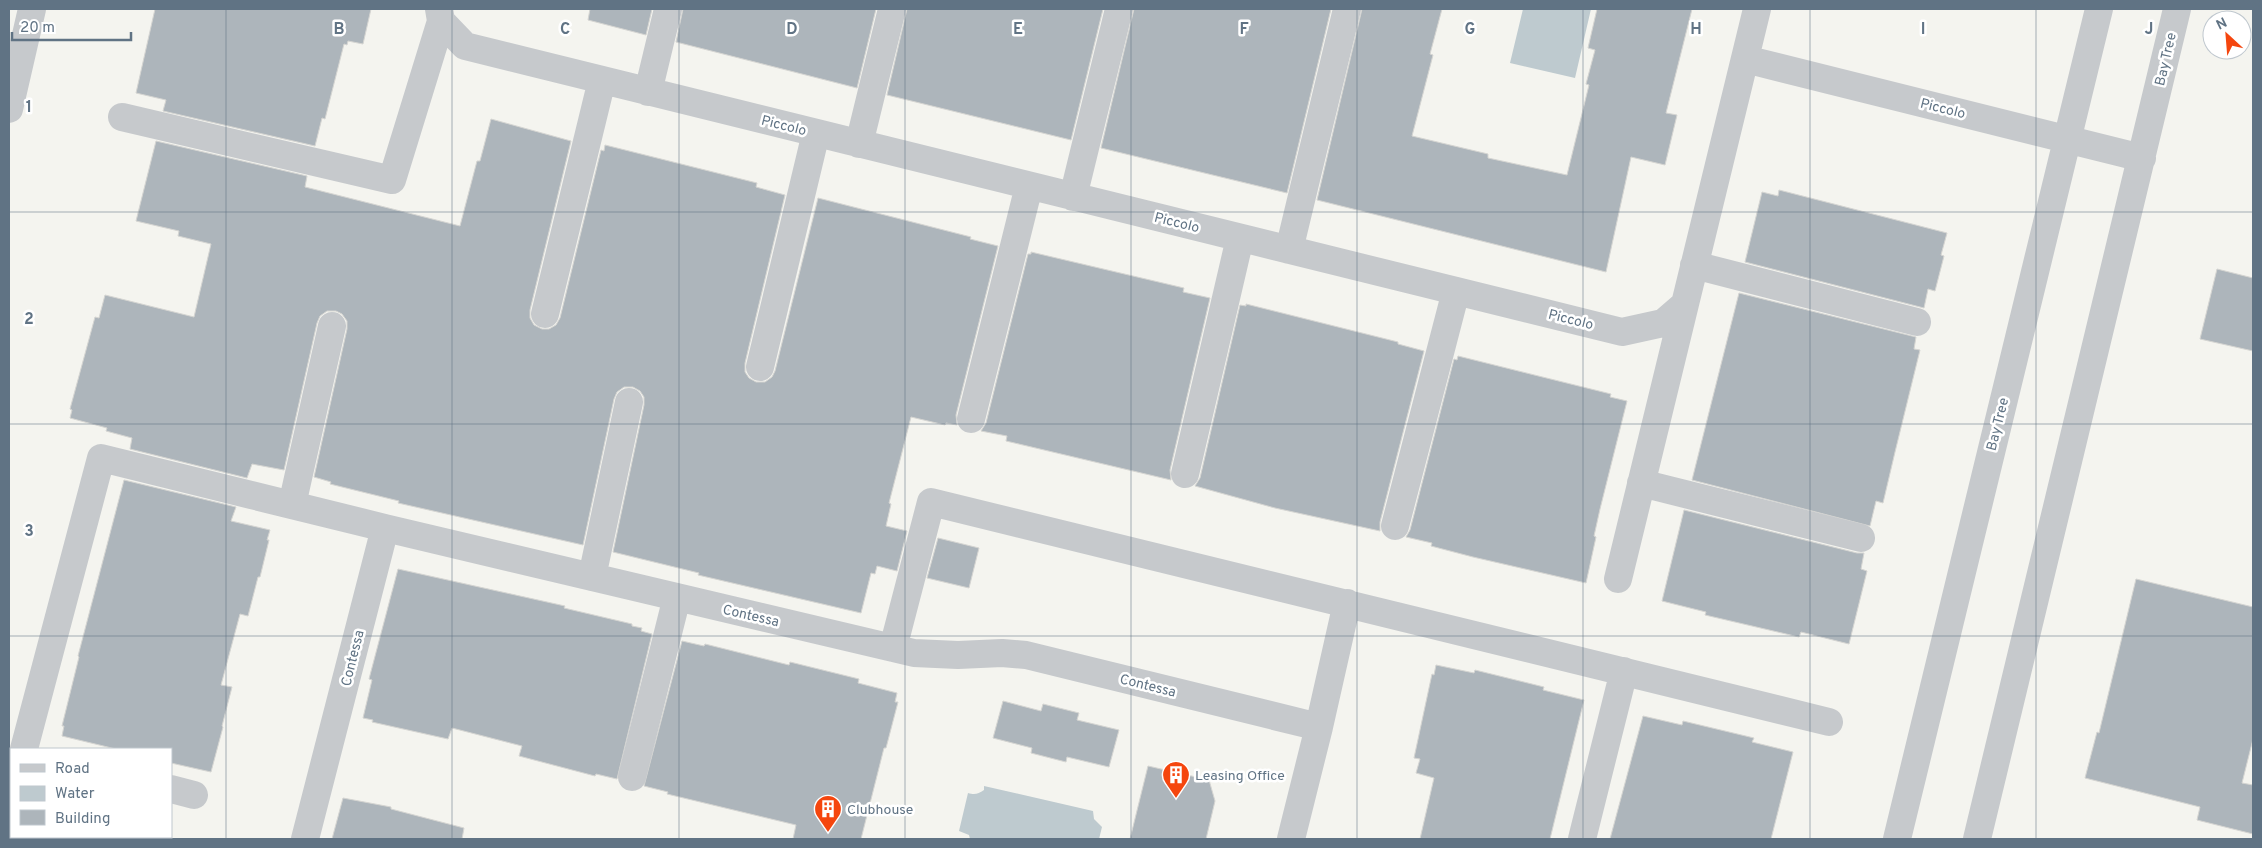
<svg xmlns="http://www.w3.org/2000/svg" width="2262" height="848" font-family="Overpass,sans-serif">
<rect width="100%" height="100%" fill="#f4f4ef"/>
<path fill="#becacf" d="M1523,9h68l-16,69 -65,-15z
M984,786l109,25 1,8 8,8 -3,12h-129l-1,-4 -10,-4 9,-38c7,2 10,1 16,-3z"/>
<path fill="#adb5bb" stroke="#d5d5d2" d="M155,9h216l-8,35 -15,-3 -1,4 -3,-1 -19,75 -3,-1 -7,28 -152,-35 3,-11 -30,-7z
M590,9h62l-6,26 -58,-15z
M683,9h193l-19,79 -181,-46z
M907,9h196l-32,131 -184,-45z
M1134,9h197l-44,184 -186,-45z
M1362,9h80l-12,45 3,1 -21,81 76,18v4l79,17 22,-90 -3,-1 9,-34 -7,-2 9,-39h95l-26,104 11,2 -12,50 -34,-8 -25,115 -289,-72z
M491,119l80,22 -41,169v8l4,7 8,4h7l7,-4 4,-7 41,-168 3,1 1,-6 152,38 -1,4 29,8 -40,168v9l4,6 7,4h9l7,-5 3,-6 43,-173 153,39 -1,2 28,7 -42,169 1,10 -11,-2 -1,2 -34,-8 -22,86 2,1 -5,22 21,5 -10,40 -20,-5 -2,8 -4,-1 -10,40 -163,-38 1,-2 -86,-21 31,-147v-8l-4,-6 -7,-4h-9l-7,5 -3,7 -31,146 -185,-42 1,-2 -69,-17 1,-2 -17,-5 33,-148v-8l-5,-7 -6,-3h-9l-7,5 -3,7 -33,147 -32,-6 -5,14 -117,-29 2,-11 -26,-7 1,-3 -37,-10 2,-8 -2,-1 25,-92 4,1 6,-23 89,22 17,-73 -33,-8 1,-5 -43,-10 20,-80 151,35 -2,11 155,39 17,-65h3z
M1779,190l168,43 -6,22 3,1 -9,35 -7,-2 -4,19 -179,-46 17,-70 16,4z
M1031,252l153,36 -1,4 27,6 -40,172 1,10 -165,-39 1,-5 -26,-5 5,-8 42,-169h3z
M2217,269l36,9v73l-53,-12z
M1739,293l177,44 -2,12 6,1 -25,102 -12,51 -7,-2 -6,25 -178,-46z
M1246,304l152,38v2l26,7 -44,171v9l-105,-23 -80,-22 5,-8 40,-173 6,1z
M1458,356l153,38 -1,3 17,4 -27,108 -6,27 2,1 -10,46 -113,-26 -42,-11 1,-3 -26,-6 4,-7 44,-171 3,1z
M124,480l112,27 -5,14 39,9 -3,10h2l-9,37h-2l-10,39 -8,-2 -19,71 11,2 -10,39 1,1 -12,45 -40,-9v-14h-55l-54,-13 2,-10h-2l17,-69 -1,-1z
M1684,510l173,43h7l-3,16 6,2 -18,73 -48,-12 -2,5 -94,-22 1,-3 -44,-11z
M938,538l41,10 -10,40 -42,-10z
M398,569l167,37 -1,2 68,16v2l10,2 -1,3 11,3 -35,145 -21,-5 -1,2 -76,-20 3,-10 -70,-18 -4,11 -76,-17 1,-2 -10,-2 9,-38 -3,-1z
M2136,579l117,28v132l-11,44 11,2v49l-56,-14 3,-13 -115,-29 12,-46 2,1z
M682,641l22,5 1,-2 84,21 1,-3 69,17 -1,4 39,10 -2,9h3l-12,46h-2l-23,91h-68l3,-14 -129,-31 1,-2 -24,-6z
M1436,665l38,8 1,-3 69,17 -1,3 41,10 -34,139h-130l14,-61 -18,-5 4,-14 -6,-1 18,-84 2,1z
M1003,701l38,10 2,-7 36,9 -2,7 42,10 -10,37 -42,-10 -1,5 -35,-9 1,-5 -39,-10z
M1643,716l39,9 1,-4 71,17 -2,4 41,10 -22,87h-161z
M1148,766l61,14 6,21 -9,38h-76z
M343,798l48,9v2l73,19 -2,11h-130z"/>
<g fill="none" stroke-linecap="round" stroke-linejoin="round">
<path stroke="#c6c9cc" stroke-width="28" d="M439,9l2,12 24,25 1157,286 41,-9 22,-19 72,-295
M1745,59l397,99
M648,92l20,-83
M9,109l23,-100
M122,117l270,63 49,-159
M859,144l33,-135
M1073,197l46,-188
M1289,250l58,-241
M1694,265l223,57
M545,314l57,-234
M760,367l56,-234
M971,419l58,-233
M1185,474l55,-236
M1641,483l220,55
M292,505l40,-179
M1395,526l61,-235
M592,577l37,-175
M1618,579l67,-275
M893,648l38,-146 898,220
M1319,727l28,-124
M24,749l77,-291 284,70
M632,777l45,-180
M171,789l23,6
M9,811l2,-10
M305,839l80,-311 529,125 44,2 44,-2 24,2 293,72 -28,112
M1582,839l42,-168
M1897,839l202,-830
M1977,839l200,-830"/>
</g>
<path fill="none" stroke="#607384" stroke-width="1" stroke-opacity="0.55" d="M226,9v830M452,9v830M679,9v830M905,9v830M1131,9v830M1357,9v830M1583,9v830M1810,9v830M2036,9v830M9,212h2244M9,424h2244M9,636h2244"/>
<defs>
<symbol id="building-pin" viewBox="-11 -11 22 30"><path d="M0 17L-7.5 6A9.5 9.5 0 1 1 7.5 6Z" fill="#f5460e" stroke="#fff"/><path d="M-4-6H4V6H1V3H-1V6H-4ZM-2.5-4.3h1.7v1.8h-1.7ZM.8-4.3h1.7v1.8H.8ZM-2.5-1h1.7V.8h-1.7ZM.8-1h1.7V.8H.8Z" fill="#fff"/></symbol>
</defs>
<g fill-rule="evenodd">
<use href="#building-pin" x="1160" y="759" width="32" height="43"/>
<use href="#building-pin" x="812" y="793" width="32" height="43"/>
</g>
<g text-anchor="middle" stroke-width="5" stroke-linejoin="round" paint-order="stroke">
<g font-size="14" fill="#607384" stroke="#fff">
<text transform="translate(2165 59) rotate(-77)" y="5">Bay Tree</text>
<text transform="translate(1943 108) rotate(14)" y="5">Piccolo</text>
<text transform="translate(784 125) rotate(14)" y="5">Piccolo</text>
<text transform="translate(1177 222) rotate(14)" y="5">Piccolo</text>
<text transform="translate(1571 319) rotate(14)" y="5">Piccolo</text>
<text transform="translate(1997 424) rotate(-76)" y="5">Bay Tree</text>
<text transform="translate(751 615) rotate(13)" y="5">Contessa</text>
<text transform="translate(352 658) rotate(-76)" y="5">Contessa</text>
<text transform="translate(1148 685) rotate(14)" y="5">Contessa</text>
</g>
<g font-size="14" fill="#607384" stroke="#fff" text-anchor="start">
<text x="1195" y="780">Leasing Office</text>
<text x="847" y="814">Clubhouse</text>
</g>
</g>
<g font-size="16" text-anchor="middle" font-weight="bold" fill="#607384" stroke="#fff" stroke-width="5" stroke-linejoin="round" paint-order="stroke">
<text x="339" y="34">B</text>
<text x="565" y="34">C</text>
<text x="792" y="34">D</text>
<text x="1018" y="34">E</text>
<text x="1244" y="34">F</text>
<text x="1470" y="34">G</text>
<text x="1696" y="34">H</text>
<text x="1923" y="34">I</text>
<text x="2149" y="34">J</text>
<text x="29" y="112">1</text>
<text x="29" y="324">2</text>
<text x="29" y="536">3</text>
</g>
<rect width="2262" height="848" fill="none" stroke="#607384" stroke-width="20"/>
<rect x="10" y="748" width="162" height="90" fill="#ffffff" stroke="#bfc7ce"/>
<rect x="20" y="764" width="25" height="8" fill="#c6c9cc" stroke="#bfc7ce"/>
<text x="55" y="773" font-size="15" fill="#607384">Road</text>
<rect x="20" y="786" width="25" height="15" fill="#becacf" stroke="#bfc7ce"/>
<text x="55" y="798" font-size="15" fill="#607384">Water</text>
<rect x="20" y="810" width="25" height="15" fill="#adb5bb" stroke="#bfc7ce"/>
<text x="55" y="823" font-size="15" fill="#607384">Building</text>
<g transform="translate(2227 35) rotate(334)"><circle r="24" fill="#ffffff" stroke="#bfc7ce"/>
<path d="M0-4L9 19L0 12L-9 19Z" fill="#f5460e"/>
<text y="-8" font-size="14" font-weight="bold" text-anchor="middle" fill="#607384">N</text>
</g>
<path d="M12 32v8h119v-8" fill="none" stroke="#607384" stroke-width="2.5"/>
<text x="20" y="32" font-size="15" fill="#607384" stroke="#ffffff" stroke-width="4" paint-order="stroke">20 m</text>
</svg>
